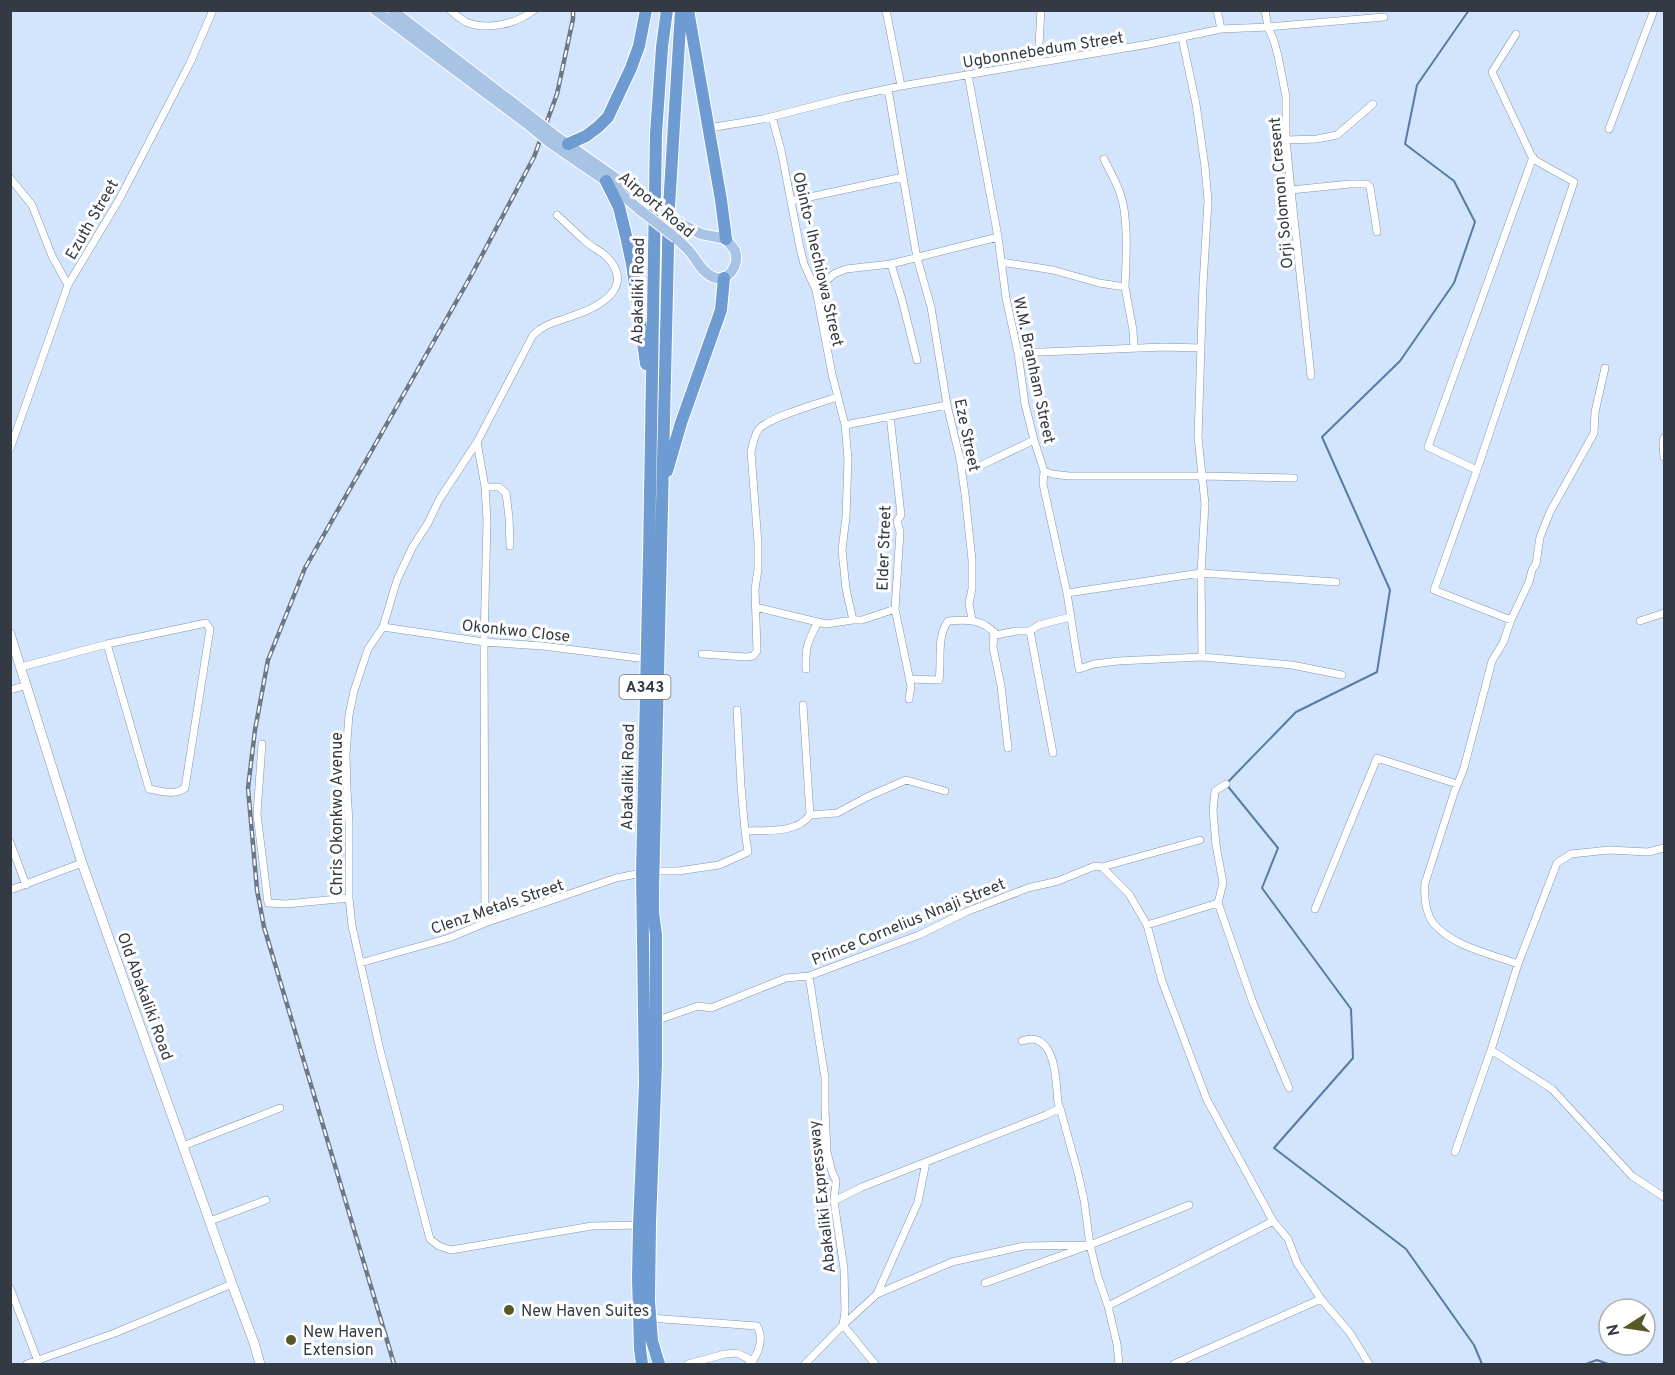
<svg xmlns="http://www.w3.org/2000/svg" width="1675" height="1375" font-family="Overpass,sans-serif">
<rect width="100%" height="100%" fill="#d3e5fd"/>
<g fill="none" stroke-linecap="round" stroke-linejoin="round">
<path stroke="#597aa4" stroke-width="2" d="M1469,10l-52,75 -12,59 49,37 21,41 -21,61 -54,78 -78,76 68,153 -13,82 -81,40 -70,72 52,64 -16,40 89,121 2,49 -79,90 132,101 68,96 8,19
M1586,1364l11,-4 11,4"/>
<defs>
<path id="street" d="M450,10c5,4 10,9 16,12 20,9 51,2 68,-12
M886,10l15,76
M1217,10l4,19
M1265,10l3,17 6,14 4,15 8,41v43l5,50 20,186
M1182,38l14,66 9,63 3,34 -5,84 -5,152 7,67 -4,69 1,84
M1038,62l3,-52
M968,75l30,162 8,61 12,55 7,51 9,36 10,31 -1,13 24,109 12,76 15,-5 24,-3 84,-4 90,8 50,10
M888,89l15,88
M772,117l9,33 19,98 4,16 12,26 16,84 13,51 3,34 -2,58 -4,33 4,39 7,31
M709,128l54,-9 82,-21 56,-12 248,-42 72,-15 47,-2 116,-10
M1609,129l45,-119
M1286,140l31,-1 20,-4 36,-31
M10,178l22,27 20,51 16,29
M1291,190l59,-6h17l3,3 7,45
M791,201l112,-24 14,81 14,49 16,98 13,54 5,35 7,66v29l-3,14 3,17
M557,215c9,8 18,17 28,26 6,6 16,10 22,16 28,30 -6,49 -32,58 -15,6 -30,8 -42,20l-56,107 -38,58 -11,23 -16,25 -15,32 -14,47 -15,22 -14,42 -5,24 -3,39 1,36 2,33v75l3,28 28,124 50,189 9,7 12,4 141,-24 47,-1
M1001,262l52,8 46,13 26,4c1,-26 4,-70 -5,-94 -4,-12 -11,-23 -16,-34
M891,264l11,36 15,60
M1125,287l8,43 1,18
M816,290l18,-16 12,-5 45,-5 107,-27
M1018,353l146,-6 37,1
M890,416l11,99 -4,6 3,11 -5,77 16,77 -2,13
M845,425l102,-20
M1664,438l-1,5 1,14
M477,442l8,45 2,33 -3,122 1,281
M10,449l58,-164 52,-87 70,-135 23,-53
M960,459l8,8 14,-2 52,-25
M1477,470l-49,-23 105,-290
M1044,471l8,3 17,2h132l93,2
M485,487h14l7,6 3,24 1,29
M1067,593l134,-20 135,9
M755,607l71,17 27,-4h9l33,-11
M1511,620l-77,-30 43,-120 97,-288 -41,-23 -41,-87 24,-38
M1640,621l24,-8
M383,627l101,15 59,4 103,13
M1030,631l23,122
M994,632l-1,15 8,39 7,62
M702,654l44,3 7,-1 4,-5 -2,-62 3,-20v-26l-7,-91c2,-8 3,-17 8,-23 10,-12 61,-26 78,-32
M21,667l86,-23 99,-21 4,6 -25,159c-10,8 -24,3 -36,1l-42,-145
M806,669c-1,-22 2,-28 12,-47
M909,679l30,1c3,-19 -3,-42 9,-59 18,-2 36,-2 48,14l20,-4h14l9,-6 31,-8
M10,690l17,-5
M737,710l4,76 4,45
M262,744l-5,70 11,89 18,1 63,-6
M1226,784l-11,7 -2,19 3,35 7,38 -5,20 35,100 36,85
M810,815l27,-2 30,-16 39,-17 39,11
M10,842l16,43
M1102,867l98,-27
M653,871h25l41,-6 29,-13 -3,-21c20,-1 52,3 65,-16l-7,-110
M10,890l72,-27
M1315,909l62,-151 80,26
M1147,925l71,-22
M360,963l89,-25 36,-15 131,-45 26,-5
M1518,964c-27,-10 -64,-17 -84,-40 -9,-11 -10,-28 -9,-41l29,-90 10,-25 28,-107 11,-18 8,-23 18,-38 3,-12 4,-6 4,-27 10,-25 44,-79 1,-21 10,-44
M655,1021l43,-15 13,2 75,-30 23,-2 110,-41 47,-23 62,-24 30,-7 37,-15 7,1 27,27 18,31 15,56 45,119 66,121 15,18 9,24 24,36 29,34 19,31
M1491,1050l61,39 80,87 32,21
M1060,1108l18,65 6,27 6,45 8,32 10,29 9,38 2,20
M183,1146l97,-38
M1455,1152l36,-102 27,-86 39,-101 14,-9 38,-4 39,2 16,-4
M834,1201l28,-14 184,-72 14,-7 -2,-5c-2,-18 -1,-62 -26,-64 -3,0 -7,1 -10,2
M210,1221l56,-21
M985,1283l105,-38 99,-40
M10,1288l29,76
M877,1294l75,-32 72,-16 66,-1
M1108,1306l165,-85
M650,1318l107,8c7,11 2,30 -8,38
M27,1364l88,-31 117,-49
M688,1364l37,-10 12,-1 16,8
M805,1364l38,-39 2,-14 -1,-42 -10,-68 2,-21 -4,-8 -5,-20 -2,-43v-31l-16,-102
M875,1364l-32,-39 34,-31 41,-92 8,-40
M1174,1364l147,-65"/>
<path id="secondary" d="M10,634l72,229 150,421 22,59 6,21"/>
<path id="primary" d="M375,10l151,113
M392,10l137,105
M553,134l90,63
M549,142l57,39 34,29
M676,238c5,5 10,9 14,14 7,8 12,21 23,25 15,6 27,-12 22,-26 -2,-4 -6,-8 -9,-12l-25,-5 -19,-10"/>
<path id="highway" d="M688,10l33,190 5,39
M568,144l18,-8 12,-9 10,-10 23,-49 8,-22 7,-36
M606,181l13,26 7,29 6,28 14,100
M667,471l14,-48 40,-113 3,-32
M642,1364l-2,-15 -2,-71 1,-53 6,-142 -3,-210 7,-319 7,-420 6,-87 5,-37
M659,1364l-7,-23 -3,-40 1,-78 6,-159v-129l-3,-23v-21l16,-684 12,-197"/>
</defs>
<use href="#street" stroke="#8495ab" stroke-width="8"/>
<use href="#secondary" stroke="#8495ab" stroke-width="10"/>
<use href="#primary" stroke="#fff" stroke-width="12"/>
<use href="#highway" stroke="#fff" stroke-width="14"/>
<use href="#street" stroke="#fff" stroke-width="7"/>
<use href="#secondary" stroke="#fff" stroke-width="9"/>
<use href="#primary" stroke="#a9c3e5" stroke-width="10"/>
<use href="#highway" stroke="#6f9bd3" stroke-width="12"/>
<defs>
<path id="rail" d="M394,1364l-130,-437 -7,-37 -9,-102 7,-58 13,-70 37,-92 167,-294 62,-117 23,-63 16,-75v-9"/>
</defs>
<use href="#rail" stroke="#6d7887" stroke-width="4.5"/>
<use href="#rail" stroke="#fff" stroke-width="2" stroke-dasharray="7" stroke-linecap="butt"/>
<defs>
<path id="primary-bridge" d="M529,115l24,19
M526,123l23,19
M643,197l39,27
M640,210l36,28"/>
</defs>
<use href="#primary-bridge" stroke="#fff" stroke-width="12" stroke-linecap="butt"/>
<use href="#primary-bridge" stroke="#a9c3e5" stroke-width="10"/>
</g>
<g fill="#585926" stroke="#fff" stroke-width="2">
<circle cx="509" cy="1310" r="6"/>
<circle cx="291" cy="1340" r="6"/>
</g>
<g text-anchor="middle" stroke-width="6" stroke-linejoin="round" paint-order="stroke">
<rect fill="#fff" stroke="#70757b" stroke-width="1.5" x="619.5" y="675" width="51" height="24" rx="4.5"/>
<g font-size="15" font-weight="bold" fill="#333a43">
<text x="645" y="692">A343</text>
</g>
<g font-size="16" fill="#333a43" stroke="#fff">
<text transform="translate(1043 49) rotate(-9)" y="6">Ugbonnebedum Street</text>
<text transform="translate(1280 193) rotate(-95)" y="6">Orji Solomon Cresent</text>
<text transform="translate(657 204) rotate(40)" y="6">Airport Road</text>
<text transform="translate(91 219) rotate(-60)" y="6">Ezuth Street</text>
<text transform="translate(819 259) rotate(77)" y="6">Obinto- Ihechiowa Street</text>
<text transform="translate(637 291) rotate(-89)" y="6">Abakaliki Road</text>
<text transform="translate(1035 370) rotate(78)" y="6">W.M. Branham Street</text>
<text transform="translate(968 435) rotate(78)" y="6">Eze Street</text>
<text transform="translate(883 548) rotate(-88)" y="6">Elder Street</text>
<text transform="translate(516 630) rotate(6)" y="6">Okonkwo Close</text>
<text transform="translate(627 777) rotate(-89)" y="6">Abakaliki Road</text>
<text transform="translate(336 814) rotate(-90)" y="6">Chris Okonkwo Avenue</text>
<text transform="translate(497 906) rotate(-19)" y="6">Clenz Metals Street</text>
<text transform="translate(908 921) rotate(-22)" y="6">Prince Cornelius Nnaji Street</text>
<text transform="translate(146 996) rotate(70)" y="6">Old Abakaliki Road</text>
<text transform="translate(821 1197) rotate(-96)" y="6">Abakaliki Expressway</text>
</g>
<g font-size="16" fill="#333a43" stroke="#fff" text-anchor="start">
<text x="521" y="1316">New Haven Suites</text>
<text x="303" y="1337">New Haven<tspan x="303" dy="18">Extension</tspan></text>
</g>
</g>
<rect width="1675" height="1375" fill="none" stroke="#333a43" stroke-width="24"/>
<g transform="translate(1627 1327) rotate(258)"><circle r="28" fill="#ffffff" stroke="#adb0b4" stroke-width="1.5"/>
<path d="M0-4.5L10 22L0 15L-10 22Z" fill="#585926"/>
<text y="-9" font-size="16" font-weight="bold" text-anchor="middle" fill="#333a43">N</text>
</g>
</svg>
